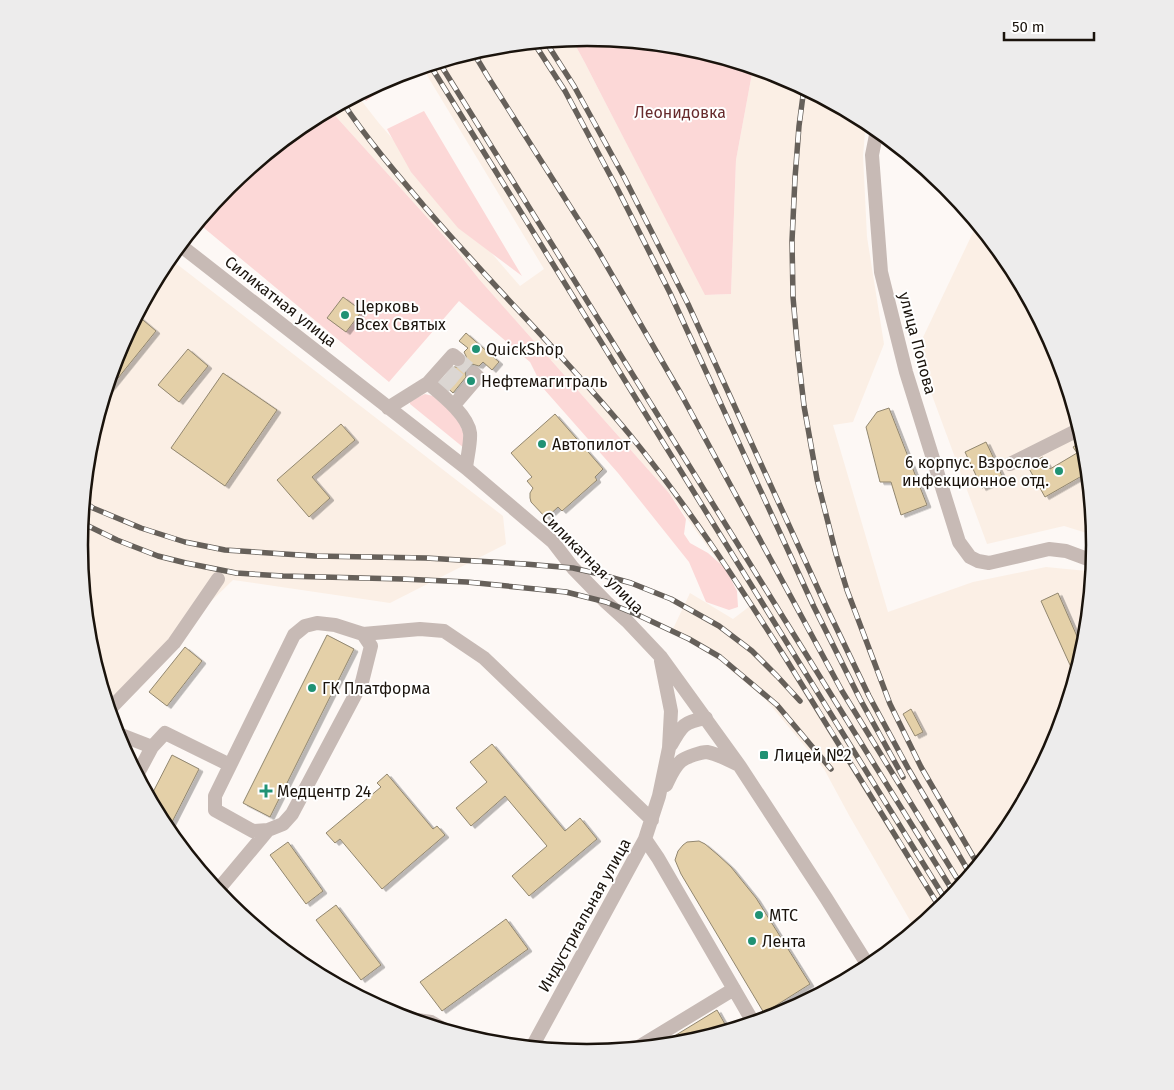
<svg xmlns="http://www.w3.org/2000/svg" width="1174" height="1090" viewBox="0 0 1174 1090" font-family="'Fira Sans',sans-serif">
<defs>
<filter id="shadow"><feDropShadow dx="4" dy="2.5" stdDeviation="0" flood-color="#0004"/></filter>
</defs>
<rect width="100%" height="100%" fill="#fdf8f5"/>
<path fill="#fbefe5" d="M572,39l13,24 20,39 101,193 25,-1 5,-134 17,-92 28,8 85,45 -3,35 4,81 17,107 -31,78 -20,3 55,187 85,-30 73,-15 41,4 5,3 -7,70 -29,95 -47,88 -63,77 -31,25 -65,-112 -26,-48 -58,-69 -46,-39 -48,-30 18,-38 43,26 17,-13 -81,-113 -190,-214 -26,-33 -123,-136 27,-15 21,27 142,164 24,-17 -122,-202 66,-20z
M977,224l32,39 47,88 29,95 8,89 -29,-9 -77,18 -71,-192z
M169,258l334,258 3,28 -116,59 -157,-23 -126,122 -18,-58 -9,-99 9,-99 29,-95 47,-88z"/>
<path fill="#fcd8d7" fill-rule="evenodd" d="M587,38l99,9 67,21 -17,92 -5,134 -26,1 -100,-193 -20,-39 -13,-24z
M406,72l-40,29 -6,-7 33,-18z
M330,110l123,136 26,33 190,214 17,26 -2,15 6,9 18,10 17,15 12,23 1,16 -9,3 -23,-8 -17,-40 -71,-89 -75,-85 -13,-26 -71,-61 -70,81 -191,-159 30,-37 77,-63zM343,297l19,14 -16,21 -18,-14z
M424,111l98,165 -64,-48 -47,-56 -24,-43z
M425,394l8,2 24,21 6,15 1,16 -54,-44v-3z"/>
<path fill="#e4d0a8" stroke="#91866f" filter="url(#shadow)" d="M343,297l19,14 -16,21 -19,-14z
M137,315l19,16 -50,62 12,-42z
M466,333l33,29 -7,8 -9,-8 -4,4 -7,-2 -4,3 -3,4 1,6 -13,16 -12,-11 13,-15h7l4,-3 2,-4 -1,-4 -2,-4 4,-4 -9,-7z
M188,349l20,17 -29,36 -21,-17z
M223,373l54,37 -52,76 -54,-38z
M889,408l38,97 -26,10 -10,-33h-11l-14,-55 11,-15z
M555,414l48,55 -8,8 2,3 -35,31 -4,-4 -12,11 -15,-16 -1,-4v-5l3,-5 -6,-7 5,-4 -21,-24z
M341,424l14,16 -43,37 18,21 -21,19 -32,-37z
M1083,441l4,32 -42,24 -18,-32 16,-8 7,12 27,-16 -4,-6z
M986,442l17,36 -21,10 -17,-36z
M1058,593l25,57 -8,26 -34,-75z
M327,635l27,14 -84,168 -27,-14z
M185,647l17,14 -35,45 -18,-14z
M911,709l12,23 -8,4 -12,-22z
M492,744l73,87 15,-13 17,21 -68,57 -17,-20 35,-30 -42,-50 -34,30 -15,-18 31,-26 -17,-20z
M172,755l27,14 -31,61 -18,-32z
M387,774l46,55 4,-3 8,9 -63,54 -42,-50 -5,4 -9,-10 55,-46 -4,-4z
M699,841l6,3 13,11 13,12 25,31 54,86 -46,29 -83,-139 -6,-14 3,-9 5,-6 4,-3z
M288,842l35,49 -17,13 -36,-49z
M336,905l45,60 -20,15 -45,-60z
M506,919l22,30 -86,62 -22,-29z
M717,1010l9,16 -17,10 -23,7 -28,3z"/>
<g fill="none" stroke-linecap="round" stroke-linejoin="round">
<path stroke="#dbd6d2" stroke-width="14" stroke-dasharray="14 7" stroke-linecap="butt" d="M458,359l16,14
M448,371l16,13
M441,379l15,14"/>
<path stroke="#c7bab5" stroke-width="14" d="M877,130l-5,25 9,117 25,100 53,170 11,15 8,4 11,2 60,-14 17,2 27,10
M180,245l286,223 87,74 20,26 33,34 21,19 34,36 78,108 87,133 43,69
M428,383c13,11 40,32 42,50 1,9 -3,25 -4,35
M454,405l24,-28 -4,-4
M388,408l40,-25 25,-28 5,4
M1010,464l70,-35
M363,634l8,12 -9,36 -70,132 -9,10 -15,6 -15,1 -38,-21v-14l79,-161 11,-9 12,-3 18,2 28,9 57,-5 24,2 40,27 168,162
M109,710l65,-67 44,-64
M116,733l36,14 13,-14 65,32
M671,745c11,-20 13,-23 35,-27
M137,775l15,-28
M666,785c4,-8 8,-18 15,-24 5,-4 20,-9 26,-9 11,2 21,8 30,12
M645,839l13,19 95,164
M217,891l51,-61
M410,1019l21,3 12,7
M532,1047l113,-208 14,-43 10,-48 2,-37 -10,-50
M637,1048l97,-59"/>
<defs>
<path id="rail" d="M546,42l28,44 50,91 64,127 136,298 45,94 40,74 61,104
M534,43l31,48 53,99 52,103 144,314 46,92 43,78
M473,52l15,25 109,172 84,145 161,297 119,194
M439,62l515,831
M430,65l517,837
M804,88l-5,38 -4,52 -3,63 1,56 5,57 6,52 13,73 19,75 11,36 43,114 31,63 57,98
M343,103c24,36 53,70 81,103 67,78 140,150 206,229 58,71 107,147 156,224 52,83 103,166 154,249
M84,502l9,6 48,20 44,14 40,8 90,6 111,2 99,6 48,4 22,5 36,10 40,16 48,27 33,25 25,25 23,25
M82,523l35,17 41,16 28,7 50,10 47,3 119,3 65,3 99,10 40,10 32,13 51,24 31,18 57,48 54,64"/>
</defs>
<use href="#rail" stroke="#66605a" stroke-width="5.5"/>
<use href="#rail" stroke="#fff" stroke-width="4" stroke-dasharray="11" stroke-linecap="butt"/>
</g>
<g fill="#209274" stroke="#fff" stroke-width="2">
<circle cx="345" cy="315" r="5"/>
<circle cx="476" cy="349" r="5"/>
<circle cx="471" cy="381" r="5"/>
<circle cx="542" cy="444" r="5"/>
<circle cx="1059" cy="471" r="5"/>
<circle cx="312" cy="688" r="5"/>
<rect x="759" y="750" width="10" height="10" rx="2.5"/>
<path d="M263.5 783.5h5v5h5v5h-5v5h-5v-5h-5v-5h5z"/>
<circle cx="759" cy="915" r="5"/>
<circle cx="752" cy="941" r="5"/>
</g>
<g text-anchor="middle" stroke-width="4" stroke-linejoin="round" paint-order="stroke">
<g font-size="16" fill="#672b2d" stroke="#fff">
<text x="680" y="118">Леонидовка</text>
</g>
<g font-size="16" fill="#1a130c" stroke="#fff">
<text transform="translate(281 301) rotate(38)" y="6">Силикатная улица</text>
<text transform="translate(918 343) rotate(75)" y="6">улица Попова</text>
<text transform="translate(593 562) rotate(45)" y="6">Силикатная улица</text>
<text transform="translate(584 915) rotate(-61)" y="6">Индустриальная улица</text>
</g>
<g font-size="16" fill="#1a130c" stroke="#fff" text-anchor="start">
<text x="355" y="312">Церковь<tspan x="355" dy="18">Всех Святых</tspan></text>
<text x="486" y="355">QuickShop</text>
<text x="481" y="387">Нефтемагитраль</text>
<text x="552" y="450">Автопилот</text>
<text x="1049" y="468" text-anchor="end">6 корпус. Взрослое<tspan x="1049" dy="18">инфекционное отд.</tspan></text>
<text x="322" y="694">ГК Платформа</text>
<text x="774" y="761">Лицей №2</text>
<text x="277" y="797">Медцентр 24</text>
<text x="769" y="921">МТС</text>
<text x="762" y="947">Лента</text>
</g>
</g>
<path d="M0 0H1174V1090H0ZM88 545a499 499 0 1 1 998 0a499 499 0 1 1-998 0Z" fill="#edecec" fill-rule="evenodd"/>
<path fill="none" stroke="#1a130c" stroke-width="2.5" d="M88 545a499 499 0 1 1 998 0a499 499 0 1 1-998 0Z"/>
<path d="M1004 32v8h90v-8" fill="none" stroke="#1a130c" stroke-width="2.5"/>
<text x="1012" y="32" font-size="15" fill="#1a130c" stroke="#ffffff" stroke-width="4" paint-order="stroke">50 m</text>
</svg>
